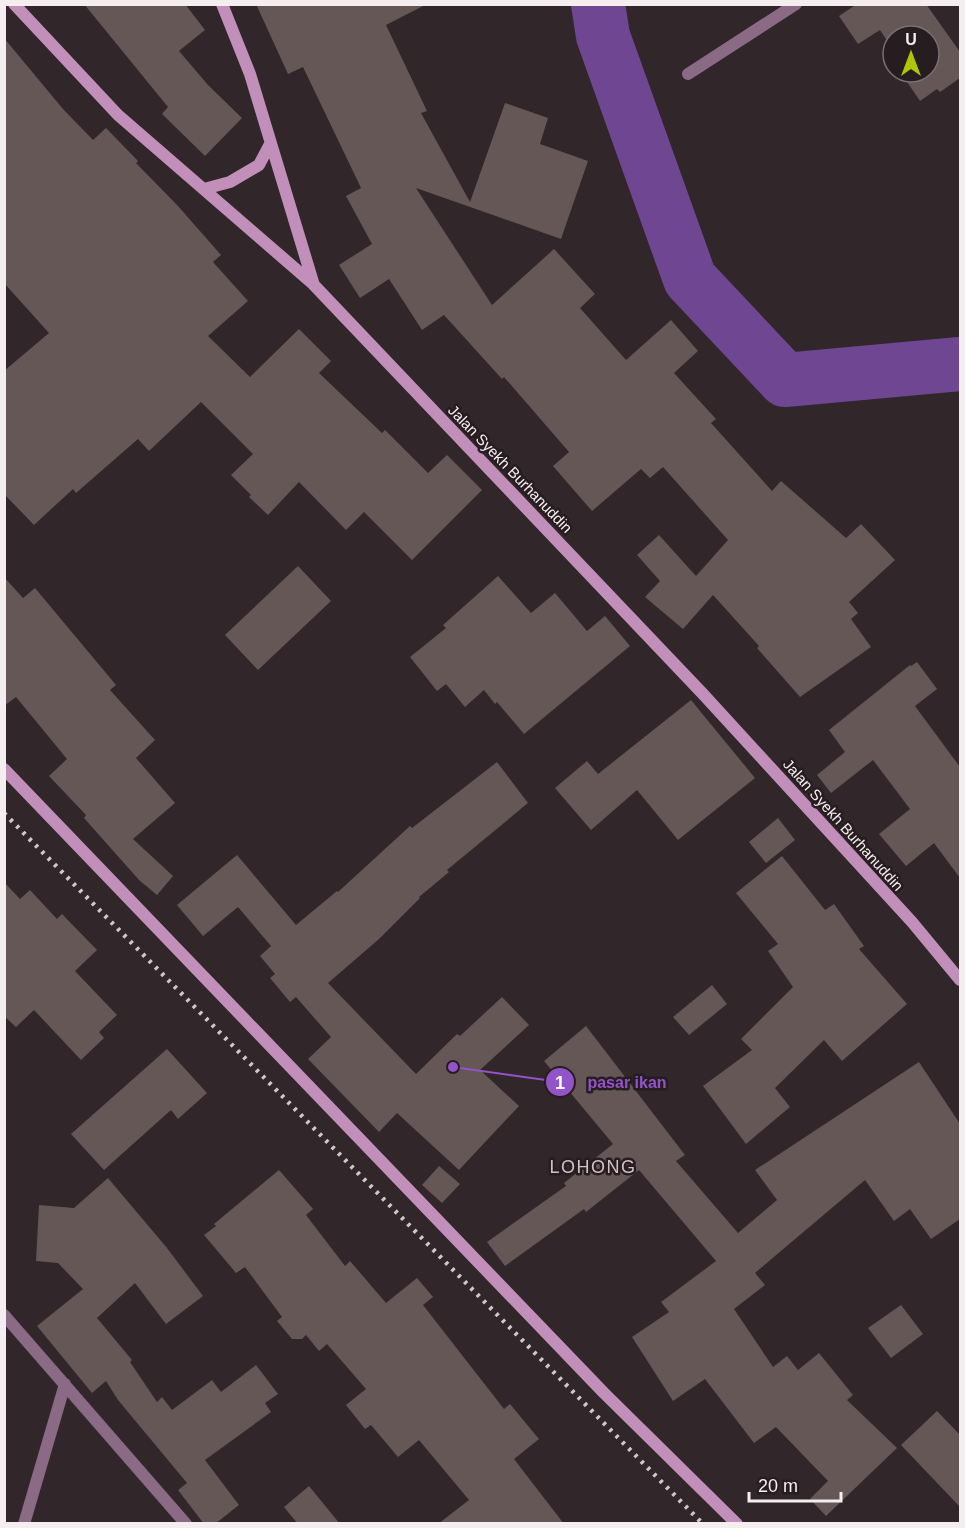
<svg xmlns="http://www.w3.org/2000/svg" width="965" height="1528" viewBox="0 0 965 1528" font-family="Helvetica,sans-serif">
<rect width="100%" height="100%" fill="#312629"/>
<g fill="none" stroke-linecap="round" stroke-linejoin="round">
<path stroke="#6e4692" stroke-width="54" d="M598,4l5,32 87,243 95,101 175,-16"/>
</g>
<path fill="#645756" d="M84,4h101l20,26 -26,21 29,34 34,33 -37,38 -43,-42 6,-7z
M256,4h171l-41,21 41,86 -6,2 49,89 35,-99 43,15 -8,26 48,17 -27,78 -145,-51 76,117 62,-56 41,45 -15,14 46,52 45,-40 27,31 -24,22 42,46 -5,4 61,68 9,-10 65,57 15,-14 34,36 -46,42 9,11 -7,6 20,28 -71,50 -43,-49 2,-2 -46,-51 -30,34 -38,-32 15,-16 -23,-26 22,-20 37,41 32,-36 -65,-73 -13,11 -9,-9 -49,42 -39,-45 16,-14 -65,-75 -2,2 -58,-64 -22,15 -33,-51 -29,19 -21,-33 33,-21 -26,-48 15,-8 -58,-121 -15,7z
M857,4h69l34,48v26l-20,14 -3,-3 -17,12 -19,-28 28,-1v-36h-36v14l-13,-20 -22,14 -19,-28z
M4,38l59,71 30,31 13,-12 32,33 -2,2 42,43 43,49 -8,7 35,39 -40,35 42,41 49,-48 32,32 -12,12 63,60 3,-3 43,43 19,-18 35,35 -70,70 -48,-48 -18,18 -47,-48 -31,33 -19,-18 2,-2 -20,-20 22,-21 -52,-52 -52,49 -11,-12 -62,54 -3,-4 -39,36 -30,-31v-123l45,-38 -45,-50z
M298,566l33,35 -73,69 -33,-35z
M498,576l33,37 24,-20 32,38 18,-15 25,30 -106,88 -27,-32 -2,2 -11,-14 -19,17 -19,-23 -9,7 -27,-34 36,-29 -3,-3z
M4,577l19,21 12,-10 81,97 -6,5 45,50 -19,18 39,45 -42,36 40,37 -16,19 -18,-15 -55,-62 2,-3 -37,-39 18,-17 -51,-62 -12,9z
M917,662l20,27 -22,17 45,61v111l-26,-35 -28,23 -27,-32 31,-25 -37,-49 -42,33 -14,-18 28,-23 -16,-22 81,-65 1,1z
M691,700l64,78 -77,62 -41,-50 -46,40 -36,-42 32,-27 11,13z
M497,762l31,41 -81,67 2,2 -30,25 1,1 -41,41 -51,44 88,91 41,-40 3,2 42,-39 27,28 -49,45 39,36 -60,64 -62,-57 -18,19 -71,-73 23,-22 -35,-40 -6,5 -20,-24 5,-4 -15,-18 11,-10 -33,-39 -35,29 -26,-31 60,-50 59,70 41,-34 1,1 72,-66 2,2z
M778,818l17,22 -29,23 -17,-21z
M782,856l43,54 9,-6 30,42 -5,3 48,55 -65,57 -18,-21 -49,48 15,19 -44,37 -43,-58 49,-36 -11,-11 52,-52 -25,-36 10,-7 -42,-51z
M4,882l16,17 10,-9 27,29 5,-5 35,36 -22,21 42,44 -18,17 5,6 -23,22 -47,-50 -18,17 -12,-11z
M712,985l15,19 -38,31 -16,-18z
M586,1026l99,129 -9,6 62,72 39,-33 -22,-30 164,-108 41,62v95l-29,20 -21,-30 -16,12 -29,-41 -110,93 10,12 -31,24 39,58 14,-11 11,14 21,-17 34,42 -6,5 50,48 -71,68 -16,-17 18,-18 -52,-54 -22,16 -49,-64 -32,22 -41,-64 37,-25 -8,-10 55,-41 -77,-91 -53,42 -2,-3 -79,57 -18,-24 79,-56 -2,-3 49,-39 -69,-83z
M167,1049l40,44 -29,26 -7,-9 -67,60 -33,-36z
M439,1166l21,18 -18,19 -20,-18z
M279,1170l34,39 -7,6 39,51 5,-5 36,42 31,-25 16,19 -10,8 81,104 6,-5 29,35 -25,20 50,65h-126l31,-24 -50,-60 -21,17 -27,-32 -6,4 -19,-24 20,-16 -39,-45 -8,7 -13,-16 -4,4h-10l-15,-18 5,-4 -37,-50 -9,6 -32,-38 12,-9 -2,-2z
M108,1178l59,70 36,48 -37,28 -31,-41 -38,35 35,42 -2,2 27,40 5,-5 10,13 40,-30 9,12 35,-27 22,29 -13,9 6,9 -66,48 34,45 -24,19h-11l-26,-34 9,-7 -69,-83 -12,-19 -14,12 -55,-67 46,-37 -25,-26 -22,-2 3,-56 35,3z
M901,1305l22,29 -32,24 -23,-30z
M937,1411l23,24v72l-59,-62z
M309,1486l31,38h-42l-14,-17z"/>
<g fill="none" stroke-linecap="round" stroke-linejoin="round">
<path stroke="#8a6a85" stroke-width="12" d="M688,74l108,-70
M4,1315l182,209
M24,1524l41,-140"/>
<path stroke="#c18fba" stroke-width="12" d="M14,4l104,111 195,169 390,410 209,228 48,58
M222,4l28,70 63,208
M204,189l26,-7 29,-17 11,-21
M4,769l600,624 133,131"/>
<path stroke="#d0c8ca" stroke-width="4.5" stroke-dasharray="3 6" stroke-linecap="butt" d="M4,813l699,711"/>
</g>
<g text-anchor="middle" stroke-width="5" stroke-linejoin="round" paint-order="stroke">
<g font-size="15" fill="#f5eef0" stroke="#271c20">
<text transform="translate(510 469) rotate(46)" y="5">Jalan Syekh Burhanuddin</text>
<text transform="translate(843 825) rotate(48)" y="5">Jalan Syekh Burhanuddin</text>
</g>
<g font-size="18" letter-spacing="1.5" fill="#d0c1c6" stroke="#271c20">
<text x="593" y="1173">LOHONG</text>
</g>
</g>
<path fill="none" stroke="#9353c9" stroke-width="2" d="M453 1067L560 1082"/>
<g fill="#9353c9" stroke="#271c20" stroke-width="2">
<circle cx="453" cy="1067" r="6"/>
<circle cx="560" cy="1082" r="15"/>
</g>
<g font-size="18" text-anchor="middle" font-weight="bold" fill="#fff">
<text x="560" y="1089">1</text>
</g>
<g font-size="16" text-anchor="middle" font-weight="bold" fill="#9353c9" stroke="#271c20" stroke-width="5" stroke-linejoin="round" paint-order="stroke">
<text x="627" y="1088">pasar ikan</text>
</g>
<rect width="965" height="1528" fill="none" stroke="#f5eef0" stroke-width="12"/>
<g transform="translate(911 54)"><circle r="28" fill="#271c20" stroke="#797073" stroke-width="1.5"/>
<path d="M0-4.5L10 22L0 15L-10 22Z" fill="#afc508"/>
<text y="-9" font-size="16" font-weight="bold" text-anchor="middle" fill="#f5eef0">U</text>
</g>
<path d="M749 1492v9h92v-9" fill="none" stroke="#f5eef0" stroke-width="3"/>
<text x="758" y="1492" font-size="18" fill="#f5eef0" stroke="#271c20" stroke-width="4.5" paint-order="stroke">20 m</text>
</svg>
